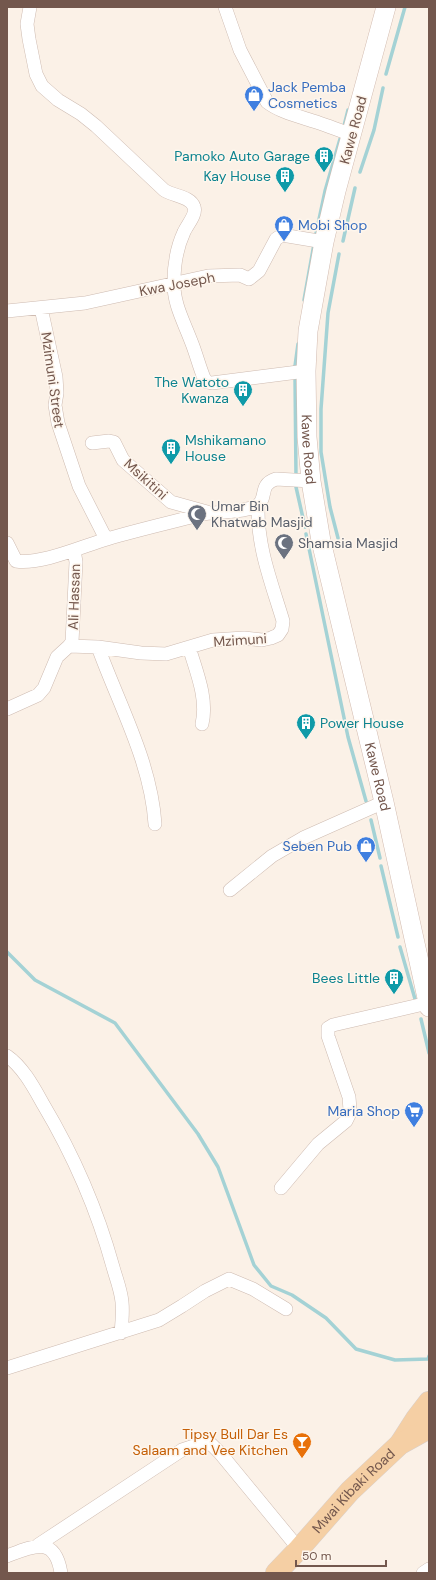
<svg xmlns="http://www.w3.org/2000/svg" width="436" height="1580" viewBox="0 0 436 1580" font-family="'DM Sans',sans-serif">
<rect width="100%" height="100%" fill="#fbf1e7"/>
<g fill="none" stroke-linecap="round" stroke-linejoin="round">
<path stroke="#a4d2d5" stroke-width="3.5" d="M386,74l19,-67
M344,126l4,-16
M360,172l14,-42 9,-42
M315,238l10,-47 15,-52
M343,241l12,-53
M304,300l10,-56
M295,366l3,-22
M295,377l1,100
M296,487l9,40
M306,534l42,203 18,64
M338,538l-8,-31 -9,-55v-43l7,-96 11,-59
M371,820l9,38
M381,866l17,71
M400,947l15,52
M7,952l28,28 80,43 83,111 20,33 36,98 17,21 21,9 34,23 30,31 39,11 33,-1 1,-3
M421,1019l8,34"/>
<defs>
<path id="minor" d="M30,7l-3,17 2,15 7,35 6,12 16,14 23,14 15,12 68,64c8,6 27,6 30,17 3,7 -7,18 -10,25 -7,15 -10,34 -10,50 -1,21 10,40 17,59 5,12 8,25 13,37l3,4 5,1 94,-12
M225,7l15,43 27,52c13,10 31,14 46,19 13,4 26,9 39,14
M41,308l15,69 1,16 -2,12 3,18 21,63 27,53
M7,311l78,-8 123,-27 32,-1 9,4 10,-8 17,-32 6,-4 42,7
M92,443l17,-2 5,1 9,18 48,42 36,10
M7,543l9,18c25,4 67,-15 91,-22 30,-9 61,-16 92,-24 14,-4 48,-2 59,-10 10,-8 0,-20 18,-26l35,2
M69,646l29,1 43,6 25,1 47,-14 31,-2 18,2 9,-2 7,-3 4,-6 1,-8c-12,-40 -26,-74 -25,-116
M98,647c21,58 53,115 57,177
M189,647c7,24 19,51 13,77
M7,709l31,-14 6,-7 13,-31 12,-11 3,-4 4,-80 -2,-12
M230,890l42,-34 31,-18 81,-36
M7,1056c16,11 27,32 36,48 31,52 54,105 70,163 3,11 8,23 9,35 1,10 0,21 -1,31
M281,1188l37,-44 28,-23 3,-6 1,-5 -1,-13 -21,-61v-8l5,-3 95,-22
M7,1368l152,-48 23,-14 23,-15 24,-12 24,10 33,20
M38,1545l144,-95 15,-5 14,-1 9,9 79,96
M7,1556c26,-10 48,-21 54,17
M423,1573l6,-4"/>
<g id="secondary">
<path id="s1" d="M386,7l-50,184 -12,51 -16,89 -2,40 1,66 4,44 10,60 63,261 45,205"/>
</g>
<g id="primary">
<path d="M400,1444l16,-25 13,-17"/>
<path id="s2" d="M276,1573l23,-24 51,-58 50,-47 29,-16"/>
</g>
</defs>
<use href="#minor" stroke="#cebbb1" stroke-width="14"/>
<use href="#secondary" stroke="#d1baaf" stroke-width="20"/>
<use href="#primary" stroke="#d8d0cd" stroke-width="22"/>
<use href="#minor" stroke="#fff" stroke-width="13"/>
<use href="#secondary" stroke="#fff" stroke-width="19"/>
<use href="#primary" stroke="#f5cfa4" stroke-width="21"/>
</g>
<defs>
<symbol id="shop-pin" viewBox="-11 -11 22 30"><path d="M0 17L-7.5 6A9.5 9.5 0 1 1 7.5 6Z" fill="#3f7fe0" stroke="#fef6ed"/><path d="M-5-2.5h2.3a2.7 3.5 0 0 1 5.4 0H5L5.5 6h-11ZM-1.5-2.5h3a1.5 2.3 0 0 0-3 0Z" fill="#fff"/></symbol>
<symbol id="building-pin" viewBox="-11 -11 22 30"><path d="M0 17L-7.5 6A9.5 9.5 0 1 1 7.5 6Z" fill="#0f9aa8" stroke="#fef6ed"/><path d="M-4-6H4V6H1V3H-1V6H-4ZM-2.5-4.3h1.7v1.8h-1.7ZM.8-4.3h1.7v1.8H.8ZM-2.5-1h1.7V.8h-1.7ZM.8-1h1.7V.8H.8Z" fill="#fff"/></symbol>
<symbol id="mosque-pin" viewBox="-11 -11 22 30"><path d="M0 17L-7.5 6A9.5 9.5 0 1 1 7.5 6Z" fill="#6b7280" stroke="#fef6ed"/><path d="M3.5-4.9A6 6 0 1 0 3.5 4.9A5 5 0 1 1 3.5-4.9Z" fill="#fff"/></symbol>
<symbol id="supermarket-pin" viewBox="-11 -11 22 30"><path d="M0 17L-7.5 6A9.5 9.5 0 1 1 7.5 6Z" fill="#3f7fe0" stroke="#fef6ed"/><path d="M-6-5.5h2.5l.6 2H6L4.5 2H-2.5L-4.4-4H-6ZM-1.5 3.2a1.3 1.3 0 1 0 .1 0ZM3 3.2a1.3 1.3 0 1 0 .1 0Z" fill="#fff"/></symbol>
<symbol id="bar-pin" viewBox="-11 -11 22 30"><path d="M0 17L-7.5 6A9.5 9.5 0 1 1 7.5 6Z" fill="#e8710a" stroke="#fef6ed"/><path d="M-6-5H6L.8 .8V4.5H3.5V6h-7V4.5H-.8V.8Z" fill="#fff"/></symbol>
</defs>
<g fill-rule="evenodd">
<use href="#shop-pin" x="243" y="84" width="22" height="30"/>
<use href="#building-pin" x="313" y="145" width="22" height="30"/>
<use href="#building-pin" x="274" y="165" width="22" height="30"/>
<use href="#shop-pin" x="273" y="214" width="22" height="30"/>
<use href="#building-pin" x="232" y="379" width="22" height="30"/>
<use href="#building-pin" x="160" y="437" width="22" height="30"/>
<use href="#mosque-pin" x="186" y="503" width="22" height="30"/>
<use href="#mosque-pin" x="273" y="532" width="22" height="30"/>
<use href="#building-pin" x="295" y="712" width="22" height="30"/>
<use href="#shop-pin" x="355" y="835" width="22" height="30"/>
<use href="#building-pin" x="383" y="967" width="22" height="30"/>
<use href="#supermarket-pin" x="403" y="1100" width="22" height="30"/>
<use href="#bar-pin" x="291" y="1431" width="22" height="30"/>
</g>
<g text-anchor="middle" stroke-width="3" stroke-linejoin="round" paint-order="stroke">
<g font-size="14" fill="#366cbe" stroke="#fef6ed" text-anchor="start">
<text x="268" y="92">Jack Pemba<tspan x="268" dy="16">Cosmetics</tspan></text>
<text x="298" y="230">Mobi Shop</text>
<text x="352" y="851" text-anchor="end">Seben Pub</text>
<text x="400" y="1116" text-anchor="end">Maria Shop</text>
</g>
<g font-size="14" fill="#73574d" stroke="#fef6ed">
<text transform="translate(353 130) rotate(-75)" y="5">Kawe Road</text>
<text transform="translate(177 284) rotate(-11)" y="5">Kwa Joseph</text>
<text transform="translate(53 380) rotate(82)" y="5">Mzimuni Street</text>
<text dy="5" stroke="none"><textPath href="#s1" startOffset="452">Kawe Road</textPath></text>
<text transform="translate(146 479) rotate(42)" y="5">Msikitini</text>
<text transform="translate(74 597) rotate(-88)" y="5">Ali Hassan</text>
<text transform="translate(240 640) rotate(-4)" y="5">Mzimuni</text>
<text dy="5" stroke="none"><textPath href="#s1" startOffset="787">Kawe Road</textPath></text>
<text dy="5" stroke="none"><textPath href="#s2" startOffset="113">Mwai Kibaki Road</textPath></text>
</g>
<g font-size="14" fill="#0d838f" stroke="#fef6ed" text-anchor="end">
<text x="310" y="161">Pamoko Auto Garage</text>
<text x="271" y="181">Kay House</text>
<text x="229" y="387">The Watoto<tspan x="229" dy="16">Kwanza</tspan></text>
<text x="185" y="445" text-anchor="start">Mshikamano<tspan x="185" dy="16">House</tspan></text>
<text x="320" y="728" text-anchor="start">Power House</text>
<text x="380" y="983">Bees Little</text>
</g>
<g font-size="14" fill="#5b616d" stroke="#fef6ed" text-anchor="start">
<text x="211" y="511">Umar Bin<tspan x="211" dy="16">Khatwab Masjid</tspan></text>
<text x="298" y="548">Shamsia Masjid</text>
</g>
<g font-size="14" fill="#c56008" stroke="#fef6ed" text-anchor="end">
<text x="288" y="1439">Tipsy Bull Dar Es<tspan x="288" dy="16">Salaam and Vee Kitchen</tspan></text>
</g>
</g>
<rect width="436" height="1580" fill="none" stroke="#73574d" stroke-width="16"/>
<path d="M296 1560v6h90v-6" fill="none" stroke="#73574d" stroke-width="2"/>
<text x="302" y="1560" font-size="12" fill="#73574d" stroke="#fef6ed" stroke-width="3" paint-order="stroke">50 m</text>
</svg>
